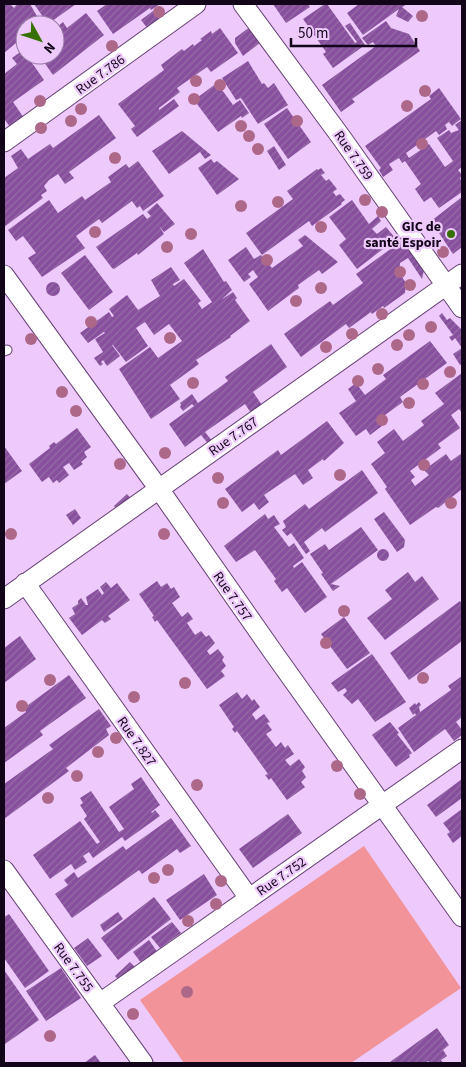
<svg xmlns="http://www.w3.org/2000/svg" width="466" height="1067" viewBox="0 0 466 1067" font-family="'Source Sans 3',sans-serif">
<defs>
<pattern id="building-hatch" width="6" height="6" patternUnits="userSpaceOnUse" patternTransform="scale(1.25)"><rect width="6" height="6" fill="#874f9d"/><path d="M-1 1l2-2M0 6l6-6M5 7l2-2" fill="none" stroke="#966da6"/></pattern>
</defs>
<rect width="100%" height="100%" fill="#edcafb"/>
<path fill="#f29399" d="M364,846l97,142 -110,75h-167l-44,-63z"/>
<path fill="url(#building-hatch)" d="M4,4h6l4,4 3,-4h13l12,21h-17v21l-5,3 -4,-6 -12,10z
M34,4h42l-28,20z
M107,4h53l-9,6 -1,-2 -37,26 -16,-23z
M273,4h35l2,3 -24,16z
M325,4h2l28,39 2,-1 -12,-16 5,-3 15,22 -32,23 -10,-14 3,-2 -23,-33z
M359,4h48l-5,3 11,9 -5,6 -12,-6 3,-7 -36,26 -16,-22z
M153,11l7,9 -12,9 -7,-9z
M86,13l18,22 -51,40 -14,-20h16v-26l8,-7 4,6z
M386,21l5,7 18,6 11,17 -68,48 3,3 -14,10 -19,-27 54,-39 -3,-4 -5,3 -6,-7z
M250,27l11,15 -18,14 -8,-13v-5z
M220,28l18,25 -27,19 -4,-5 -30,21 3,4 -21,16v2l15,-11 5,7 -42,31 -6,-8 4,-3 -17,-22 46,-34 -3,-5 21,-16 2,2 9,-7 1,2 8,-6 -2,-1 11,-8 1,3z
M23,50l21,30 -31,22 11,16 -13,10 -7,-9v-45l13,-10 -5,-6z
M248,61l14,23 2,-1 4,5 6,-5 14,22 -30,19 -17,-26 -5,2 -14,-22z
M217,83l16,22 7,-5 9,13 -7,5 -1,-2 -23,16 -24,-32z
M439,88l22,31 -9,7 -3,-4 -4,3 2,4 -8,6 -3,-4 -30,22 3,5 20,-14 16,23 8,-6 -16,-23 12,-8 2,3 8,-3 -4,-5 7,-5v47l-4,3 4,5 -2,4 2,2v11l-23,16 -8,-11 -7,5 -9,-13 6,-5 -16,-23 -3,2 -3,-5 -10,6 4,6 -10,7 -4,-7 2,-2 -16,-22 66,-47 -2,-3z
M287,108l24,34 -23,17 -24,-35z
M99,115l17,23 -47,34 5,6 -9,6 -7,-10 -9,6 -5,6 3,5 -6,4 2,3 -39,29v-32l1,-1 -1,-16 14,-10 -7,-12 10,-7 7,10 22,-15 3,4z
M182,131l29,24 -6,4 -5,-7 -31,22 -17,-23z
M274,146l12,19 -7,5 -12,-19z
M211,159l3,4 3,-2 22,18 -22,16 -19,-27z
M138,161l26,35 -21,15 -3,-5 -3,2 -5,-7 -30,22 -3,-4 -23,17 9,12 -43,29 -14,-19 8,-5 -13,-17 -7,5 -8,-11 41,-30 9,13 24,-17 3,4 26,-18 -3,-5 18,-13 3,4z
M321,168l4,5 -4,2 5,6 3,-2 8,10 -4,3 3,4 4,-2 5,6 -4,3 1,1 -30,22 -3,-5 -47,34 -16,-22 47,-34 -6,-8 30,-22 1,1z
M462,197v50l-9,7 -22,-33z
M352,200l17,24 9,-8 3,5 -9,8 5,5 9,-7 10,12 -39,30 -18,-24 7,-6 -17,-22z
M157,203l18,21 -11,8 -5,-6 5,8 -26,21 -1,-2 -23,16 -2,-1 -16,-21 47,-33 4,5 4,-3 -4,-4z
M305,235l33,27 -16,12 -3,-4 -21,15 1,3 -31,23 -19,-27 9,-7 -5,-7 -5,4 3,3 -7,5 -16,-22 18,-13 8,12 7,-4 11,13 31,-22 -5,-6z
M403,240l21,30 -2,9 -14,-21 -8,5 -1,9 7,11 -1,10 -21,15 -1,-2 -11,8 -1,-2 -22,16 -3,-4 -45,33 -17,-23 46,-33 3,4 30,-22 -7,-9z
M203,249l21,33 2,-1 6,9 -11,10 12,-8 4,6 -2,2 15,21 -20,15 1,1 -35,23 3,4 -29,21 10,14 -29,20 -32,-50 31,-22 8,11 24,-17 -13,-17 -15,11 -9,-13 -9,6 12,18 -22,16 -13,-17h-1l8,11 -13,10 -4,-6 -2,2 2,2 -3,2 -6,-8 9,-6 -8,-13 10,-6 -1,-1 -16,11 -8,-10 29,-21 3,5 2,-1 -5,-7 18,-14 11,15 22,-14 -9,-16 20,-13 9,13 -7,4 1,2 10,-7 17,22 -3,2 4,6 10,-7 -28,-39z
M85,255l28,37 -24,18 -28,-37z
M46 289a7 7 0 1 1 14 0a7 7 0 1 1-14 0Z
M442,313l5,7 3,-2 12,12v34l-2,1 -7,-11 9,-6 -7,-10 -3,3 -3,-4 4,-2 -14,-19z
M430,341l17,22 -47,34 3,5 -25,18 4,6 -12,9 -4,-6 -10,7 -17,-23 17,-12 -8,-12 8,-6 9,12 21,-16 -3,-4z
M271,344l16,23 -34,25 11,16 -11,8 -8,-12 -40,28 8,10 -3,4 -9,-11 -16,12 -16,-23 25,-18 -2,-2 -9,7 -3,-4 1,-2 -1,-2 12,-9 6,9 30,-22 -3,-4z
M462,373v40l-3,-4 -8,6 9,13 -22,16 3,4 -31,23 5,6 -4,3 4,6 14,-11 -5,-5 22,-16 5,7 11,-8v36l-24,19 -2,-1 -26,18 -25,-36 2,-2 -16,-23 14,-11 -8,-11 17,-13 9,12 21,-16 -3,-4 23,-17 -9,-11z
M327,421l17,22 -20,18 -1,-2 -15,11 5,8 -10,7 -8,-11 -31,21 5,7 -10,8 -5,-7 -12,9 -17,-23 53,-39 3,5z
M77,428l14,19 -7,5 3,5 -6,5 2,2 -9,6 -5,-7 -6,4 6,8 -10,8 -2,-3 -4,3 -4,-6 -7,5 -13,-18 21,-16 -1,-2 5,-4 2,2z
M4,446l18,25 -18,13z
M362,470l16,23 -53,39 -3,-4 -18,14 6,9 -4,3 -15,-21 -4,3 -5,-6 4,-3 -3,-6 22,-17 4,5z
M127,494l7,8 -14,12 -6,-8z
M75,509l6,9 -8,7 -7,-10z
M384,512l21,28 -1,7 -7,5 -23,-33z
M265,514l3,5 6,-4 6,9 -6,3 15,20 5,-4 10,15 -11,8 1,2 8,-6 25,35 -22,16 -18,-25 -5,4 -8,-11 2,-2 -21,-29 -19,12 -12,-16z
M361,527l17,23 -47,34 9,2 -7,5 -12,-17 2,-1 -13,-19 15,-10 4,6z
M377 555a6 6 0 1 1 12 0a6 6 0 1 1-12 0Z
M408,572l7,10 7,-6 17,23 -54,41 -18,-22 25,-19 -7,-9z
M157,581l4,6 6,-4 4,6 3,-2 6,10 -8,6 10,14 6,-5 5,7 -6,4 8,12 6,-4 5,6 3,-2 6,8 -8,8 3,4 8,-6 6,8 -2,3 4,6 -5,5 4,5 -18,13 -50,-69 -2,2 -3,-5 2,-1 -15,-22z
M106,582l5,6 6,-5 13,17 -22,16 3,3 -6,4 -3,-3 -20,15 -13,-17 6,-4 -3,-6 6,-4v-3l3,-3 5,7h2l-2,-8 12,-8 4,6 2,-2 -4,-6z
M460,601l2,3v37l-53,39 -19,-27z
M344,617l26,36 -23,16 -26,-35z
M20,636l16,23 -32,24v-35z
M372,654l34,48 -31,20 -17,-23 -6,5 -9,-9 4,-4 -2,-3 -7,4 -7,-9z
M69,675l17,23 -46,33 3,4 -39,28v-35l22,-16 -2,-4z
M462,676v41l-6,5 6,8v5l-8,6 -9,-12 -31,23 -16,-24 18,-13 -1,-2 -2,2 -4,-7 6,-5 1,2 3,-3 2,3 -2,2 1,5 31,-22 -3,-4z
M237,692l5,7 5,-5 5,7 2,-2 6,8 -8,7 4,6 8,-6 6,8 -3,1 5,7 -6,4 10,13 5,-5 4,6 3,-3 6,9 -9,6 5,6 9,-7 6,8 -3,4 4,6 -5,5 4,5 -18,13 -16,-22 -2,2 -4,-5 3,-1 -31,-43 -2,2 -3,-4 2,-2 -15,-22z
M99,709l12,17 -5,3 3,6 -43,33 3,3 -65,48v-35l49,-35 -4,-4z
M390,722l9,11 -2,1 15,19 -3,2 1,2 -14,10 -24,-32z
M141,777l19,28 -9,7 1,1 3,-3 5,6 -35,25 -3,-4 -29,21 -4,-6 -6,4 4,6 -12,8 -4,-6 -21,15 -17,-24 47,-34 17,23 3,-2 -16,-23 3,-3 -7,-11 3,-2 -3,-5 11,-7 28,41 5,-3 -15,-22 25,-18 -3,-5z
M462,779v19l-26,19 -9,-12z
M462,809v27l-9,7 -6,-9 3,-2 -7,-9z
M288,814l14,19 -49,35 -14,-19z
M171,818l20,28 -11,7 -3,-4 -35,25 -3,-4 -67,48 -17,-24 13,-9 -4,-5 10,-8 4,6 45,-32 3,4z
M204,874l13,21 -37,25 -14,-20z
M154,897l17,22 -53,41 -17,-22z
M118,912l5,7 -19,13 -4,-7z
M9,914l40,57 -24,17 -21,-30v-41z
M172,922l9,11 -21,15 -9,-11z
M88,938l14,18 -15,10 -13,-18z
M149,940l9,13 -16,11 -9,-12z
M130,962l8,8 -16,14 -7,-8z
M61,968l20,30 -35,23 -20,-30z
M4,970l35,50 -34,24 -1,-2z
M437,1028l12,17 -6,5 4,6 -6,4 2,3h-13l-2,-2 -3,2h-34l-1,-1z
M95,1055l6,8h-17z"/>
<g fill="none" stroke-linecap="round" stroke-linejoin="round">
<defs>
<path id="service" d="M4,351l3,-1"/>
<path id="minor" d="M243,4l98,133 121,171
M4,142l192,-138
M4,275l155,214 114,163 189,265
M25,583l224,315
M4,599l458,-325
M4,870l139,193
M100,1003l362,-254"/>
</defs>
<use href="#service" stroke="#674176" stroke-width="11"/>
<use href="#minor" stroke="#674176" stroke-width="21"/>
<use href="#service" stroke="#fff" stroke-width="9"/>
<use href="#minor" stroke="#fff" stroke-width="19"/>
</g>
<g fill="#ad6889">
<circle cx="159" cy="12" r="6"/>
<circle cx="422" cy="16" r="6"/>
<circle cx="112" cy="46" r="6"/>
<circle cx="196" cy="81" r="6"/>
<circle cx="220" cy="85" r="6"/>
<circle cx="425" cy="91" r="6"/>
<circle cx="194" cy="99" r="6"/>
<circle cx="40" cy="101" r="6"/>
<circle cx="407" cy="106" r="6"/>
<circle cx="81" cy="109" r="6"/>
<circle cx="71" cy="121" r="6"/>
<circle cx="297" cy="121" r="6"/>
<circle cx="241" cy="126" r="6"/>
<circle cx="41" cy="128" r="6"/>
<circle cx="249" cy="136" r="6"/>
<circle cx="422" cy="144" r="6"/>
<circle cx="258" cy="149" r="6"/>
<circle cx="115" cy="158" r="6"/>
<circle cx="365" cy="200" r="6"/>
<circle cx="278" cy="202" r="6"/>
<circle cx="241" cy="206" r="6"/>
<circle cx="382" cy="212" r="6"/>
<circle cx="321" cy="227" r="6"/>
<circle cx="95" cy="232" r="6"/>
<circle cx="191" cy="234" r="6"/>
<circle cx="167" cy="247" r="6"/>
<circle cx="443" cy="252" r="6"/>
<circle cx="267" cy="260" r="6"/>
<circle cx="400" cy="272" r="6"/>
<circle cx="410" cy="285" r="6"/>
<circle cx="321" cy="288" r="6"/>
<circle cx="296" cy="301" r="6"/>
<circle cx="382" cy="314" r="6"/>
<circle cx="91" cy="322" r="6"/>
<circle cx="431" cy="327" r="6"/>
<circle cx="352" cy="334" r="6"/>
<circle cx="409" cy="335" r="6"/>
<circle cx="170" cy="338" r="6"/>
<circle cx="31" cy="339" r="6"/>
<circle cx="397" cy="345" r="6"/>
<circle cx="326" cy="347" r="6"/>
<circle cx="378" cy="369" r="6"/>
<circle cx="450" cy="372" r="6"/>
<circle cx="358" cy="381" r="6"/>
<circle cx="193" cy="383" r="6"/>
<circle cx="423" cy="384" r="6"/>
<circle cx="62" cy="392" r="6"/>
<circle cx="409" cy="403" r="6"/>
<circle cx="76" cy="411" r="6"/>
<circle cx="382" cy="420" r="6"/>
<circle cx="165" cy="453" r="6"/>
<circle cx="120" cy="464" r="6"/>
<circle cx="424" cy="465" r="6"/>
<circle cx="340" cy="475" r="6"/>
<circle cx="218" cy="478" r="6"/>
<circle cx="223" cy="503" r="6"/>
<circle cx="451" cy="503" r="6"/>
<circle cx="11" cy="534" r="6"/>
<circle cx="164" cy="534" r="6"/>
<circle cx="344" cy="611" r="6"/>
<circle cx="326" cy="643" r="6"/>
<circle cx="423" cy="678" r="6"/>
<circle cx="50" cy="680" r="6"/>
<circle cx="185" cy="683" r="6"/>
<circle cx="134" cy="697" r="6"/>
<circle cx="22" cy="706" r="6"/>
<circle cx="116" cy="738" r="6"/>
<circle cx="98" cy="752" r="6"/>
<circle cx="337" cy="766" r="6"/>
<circle cx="77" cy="776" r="6"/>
<circle cx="197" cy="785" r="6"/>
<circle cx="360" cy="794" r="6"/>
<circle cx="48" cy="798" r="6"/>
<circle cx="168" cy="870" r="6"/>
<circle cx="154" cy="878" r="6"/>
<circle cx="221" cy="881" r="6"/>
<circle cx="216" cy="904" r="6"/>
<circle cx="188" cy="921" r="6"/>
<circle cx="187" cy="992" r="6"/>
<circle cx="133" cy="1014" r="6"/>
<circle cx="50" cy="1036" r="6"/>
</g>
<circle fill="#367103" stroke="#edcafb" stroke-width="2" cx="451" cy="234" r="5"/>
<g text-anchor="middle" stroke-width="4.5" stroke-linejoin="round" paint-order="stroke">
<g font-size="14" fill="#130519" stroke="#edcafb">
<text transform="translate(100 74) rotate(-36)" y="5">Rue 7.786</text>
<text transform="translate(354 155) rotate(55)" y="5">Rue 7.759</text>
<text transform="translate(233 436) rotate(-35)" y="5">Rue 7.767</text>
<text transform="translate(233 596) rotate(55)" y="5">Rue 7.757</text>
<text transform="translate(137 741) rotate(55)" y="5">Rue 7.827</text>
<text transform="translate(281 876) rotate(-35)" y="5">Rue 7.752</text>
<text transform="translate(74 967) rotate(54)" y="5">Rue 7.755</text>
</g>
<g font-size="14" font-weight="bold" fill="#130519" stroke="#edcafb" text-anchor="end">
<text x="441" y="231">GIC de<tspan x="441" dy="16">santé Espoir</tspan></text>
</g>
</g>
<rect width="466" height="1067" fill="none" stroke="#130519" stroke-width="10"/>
<g transform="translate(40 40) rotate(130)"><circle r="24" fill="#edcafb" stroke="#967ba1"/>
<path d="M0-4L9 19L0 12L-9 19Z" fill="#367103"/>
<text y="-8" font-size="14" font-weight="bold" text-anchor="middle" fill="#130519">N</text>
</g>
<path d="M291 38v8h125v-8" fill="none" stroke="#130519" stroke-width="2.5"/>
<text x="298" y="38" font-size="15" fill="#130519" stroke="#edcafb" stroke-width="4" paint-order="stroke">50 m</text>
</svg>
